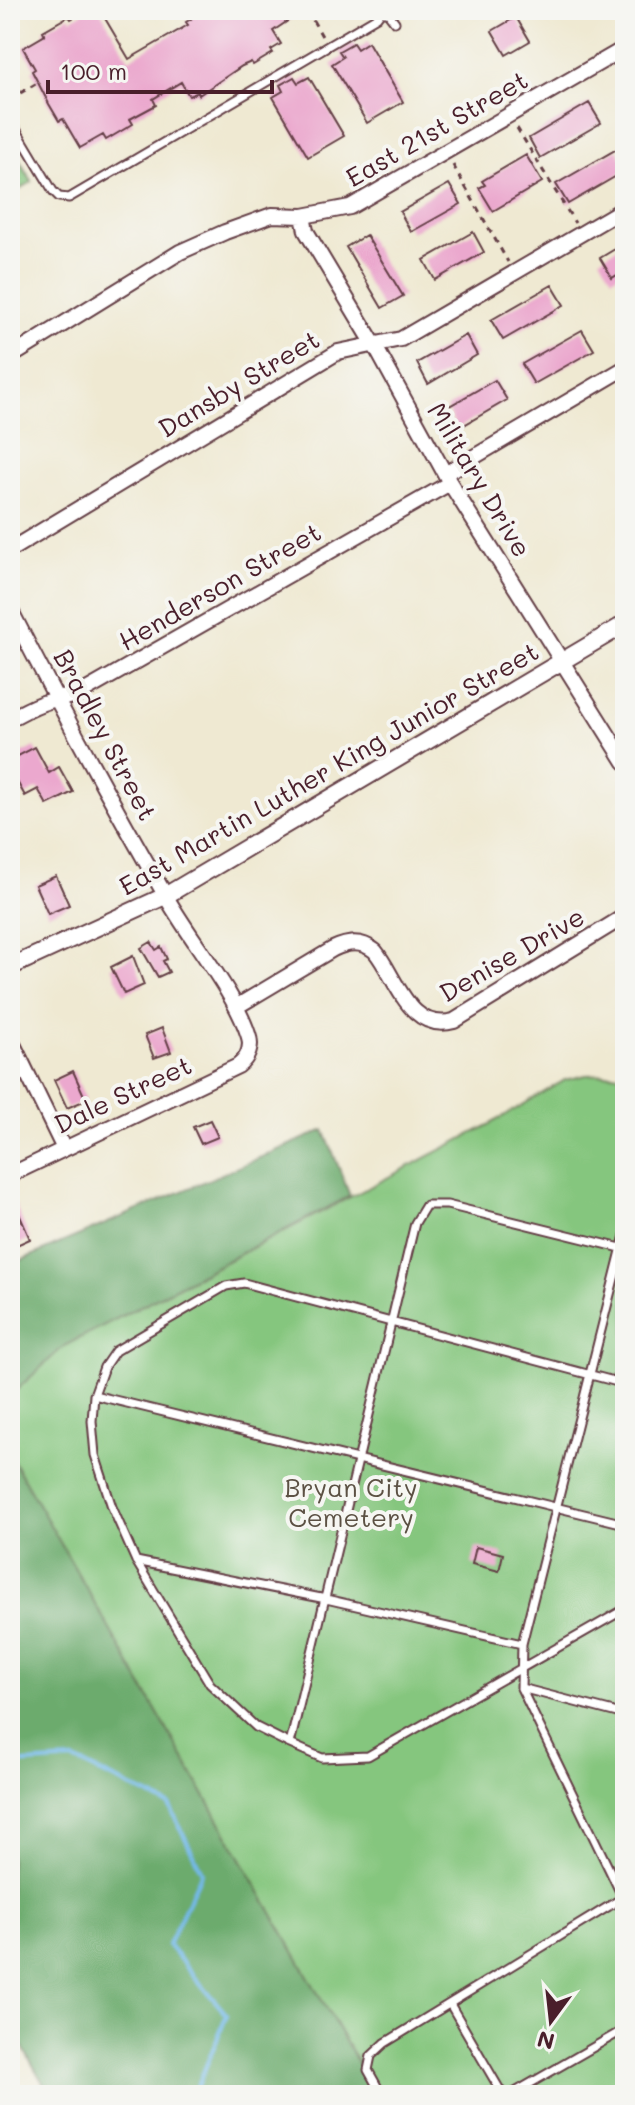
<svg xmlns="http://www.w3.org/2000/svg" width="635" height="2105" viewBox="0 0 635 2105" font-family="Mali,sans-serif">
<rect width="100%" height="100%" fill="#f6f6f2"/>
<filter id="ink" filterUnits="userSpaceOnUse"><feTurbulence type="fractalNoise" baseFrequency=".0125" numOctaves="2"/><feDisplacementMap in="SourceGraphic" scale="16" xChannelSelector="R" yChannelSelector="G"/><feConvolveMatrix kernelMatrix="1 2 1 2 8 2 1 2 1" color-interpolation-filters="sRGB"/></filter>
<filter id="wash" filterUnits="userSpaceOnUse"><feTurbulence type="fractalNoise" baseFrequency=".006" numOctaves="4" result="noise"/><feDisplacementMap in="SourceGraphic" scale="32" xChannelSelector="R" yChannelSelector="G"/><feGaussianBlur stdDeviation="1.8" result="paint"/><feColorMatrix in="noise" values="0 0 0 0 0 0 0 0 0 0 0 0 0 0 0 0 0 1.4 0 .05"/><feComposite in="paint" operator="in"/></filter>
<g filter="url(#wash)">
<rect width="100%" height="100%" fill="#efe9d2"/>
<path fill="#85c67e" stroke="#687254" stroke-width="2" d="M10,144l22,38 -22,13z
M613,1074l12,2v1019h-249l-366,-640v-59l54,-50 423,-220 78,-46 21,-5z"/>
<path fill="#6cab6d" stroke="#5b654c" stroke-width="2" d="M324,1130l26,66 -286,150 -54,50v-131z
M10,1455l366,640h-326l-40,-70z"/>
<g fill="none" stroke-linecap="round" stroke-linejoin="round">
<path stroke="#74baeb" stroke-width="4" d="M10,1764l64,-4 95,45 33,67 -34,73 59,70 -33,80"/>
</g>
<g id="blocks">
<path fill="#eba8ce" d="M87,10h13l29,49 59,-34 -2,-3 5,-3 -2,-3 9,-6h106l-31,21 8,13 -10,6 2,3 -20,12 -2,-3 -9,4 -43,29 -1,-3 -9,4 -8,-14 -28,17 3,6 -26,14 3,5 -27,16 -3,-5 -23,13 -17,-29 -4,2 -10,-17 -17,-33 3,-2 -12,-21 22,-13 -2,-4 26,-15 2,3z
M516,17l14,24 -24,14 -14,-24z
M368,42l35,60 -36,21 -35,-59 11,-7 -4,-6 14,-8 4,6z
M294,77l4,6 11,-6 35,59 -36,21 -35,-60 10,-6 -3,-6z
M589,103l12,20 -61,35 -11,-20z
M617,149l8,15v7l-57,33 -12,-20z
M526,155l16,27 -49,29 -14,-23 6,-3 -3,-4z
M449,184l12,20 -50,28 -11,-20z
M473,232l11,20 -49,28 -11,-20z
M366,235l37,61 -21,12 -36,-61z
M625,243v27l-13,8 -12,-20z
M552,285l12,20 -61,35 -12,-20z
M582,330l12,20 -60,34 -12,-20z
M466,335l11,20 -49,29 -11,-21z
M495,380l12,20 -50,29 -11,-21z
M35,747l14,26 10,-6 14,25 -26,13 -9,-16 -13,7 -15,-27v-9z
M56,876l13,29 -21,9 -13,-29z
M151,942l5,8 5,-3 6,12 -4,2 6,11 -11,5 -17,-29z
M133,956l11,29 -20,9 -13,-27z
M162,1028l9,24 -17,6 -9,-23z
M73,1071l13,29 -19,8 -13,-28z
M210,1120l8,17 -17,7 -8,-17z
M10,1193l20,46 -20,9z
M476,1547l27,7 -4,17 -27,-7z"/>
</g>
</g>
<g filter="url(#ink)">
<use href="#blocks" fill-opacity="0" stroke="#633d44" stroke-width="2"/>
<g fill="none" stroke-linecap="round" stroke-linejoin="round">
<defs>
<path id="service" d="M10,11l2,-1
M382,11l6,2 7,9
M10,119l43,72 6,6 10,1 308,-181 5,-7
M625,1235l-103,409 -1,44 104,214
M625,1384l-381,-101 -18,3 -111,65 -11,16 -10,28 -2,26 3,34 17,52 24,54 74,123 46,43 34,17 32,14 46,-2 257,-147
M94,1395l531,129
M136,1561l190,38 196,45
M521,1688l104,27
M290,1744l125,-521 11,-18h21l178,44
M450,2004l53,91
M382,2095l-14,-25 3,-14 14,-13 239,-146
M510,2095l115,-66"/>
<path id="minor" d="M303,216l3,15 69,115 75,137 175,279
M10,357l170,-105 45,-20 47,-17 31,1 47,-9 275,-159
M445,474l180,-106
M10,550l328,-198 63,-13 224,-131
M10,609c49,96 100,191 154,284 24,44 69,96 84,141 5,13 0,24 -10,32l-228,109
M10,719c23,-13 40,-21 66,-23l374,-213
M236,1007l97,-58c15,-7 28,-9 42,2 22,27 34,82 79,70l171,-105
M10,1038l54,111"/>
<path id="tertiary" d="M10,967l155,-71 460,-272"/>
</defs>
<use href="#service" stroke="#633d44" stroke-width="11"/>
<use href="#minor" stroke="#633d44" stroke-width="18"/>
<use href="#tertiary" stroke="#633d44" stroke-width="20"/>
<path stroke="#633d44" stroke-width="3" stroke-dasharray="6 6" stroke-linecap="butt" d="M307,10l16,28
M580,10l5,8 14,-8
M10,99l29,-17
M517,128l58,95
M453,165l55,97"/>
<use href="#service" stroke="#fff" stroke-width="7"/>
<use href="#minor" stroke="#fff" stroke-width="14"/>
<use href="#tertiary" stroke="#fff" stroke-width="16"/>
</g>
</g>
<g text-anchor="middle" stroke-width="8" stroke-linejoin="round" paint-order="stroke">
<g font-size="26" fill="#4a1f2b" stroke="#f6f6f2">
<text transform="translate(437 129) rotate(-30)" y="9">East 21st Street</text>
<text transform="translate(239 384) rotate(-31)" y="9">Dansby Street</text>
<text transform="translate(479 480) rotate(59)" y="9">Military Drive</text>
<text transform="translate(220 587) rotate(-30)" y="9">Henderson Street</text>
<text transform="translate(105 735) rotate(62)" y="9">Bradley Street</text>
<text transform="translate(329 769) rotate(-30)" y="9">East Martin Luther King Junior Street</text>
<text transform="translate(512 955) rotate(-30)" y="9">Denise Drive</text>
<text transform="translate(123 1095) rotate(-25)" y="9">Dale Street</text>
</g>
<g font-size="26" fill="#5c5144" stroke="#f6f6f2">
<text x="351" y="1497">Bryan City<tspan x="351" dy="30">Cemetery</tspan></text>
</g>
</g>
<rect width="635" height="2105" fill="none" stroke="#f6f6f2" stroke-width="40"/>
<g transform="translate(551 2021) rotate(195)" stroke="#f6f6f2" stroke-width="6" paint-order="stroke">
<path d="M0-6L14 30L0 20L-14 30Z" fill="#4a1f2b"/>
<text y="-12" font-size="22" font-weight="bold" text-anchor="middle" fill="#4a1f2b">N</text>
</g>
<path d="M48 80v12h224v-12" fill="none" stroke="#4a1f2b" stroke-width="4"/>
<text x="60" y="80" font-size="24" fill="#4a1f2b" stroke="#f6f6f2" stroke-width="6" paint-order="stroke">100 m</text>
</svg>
